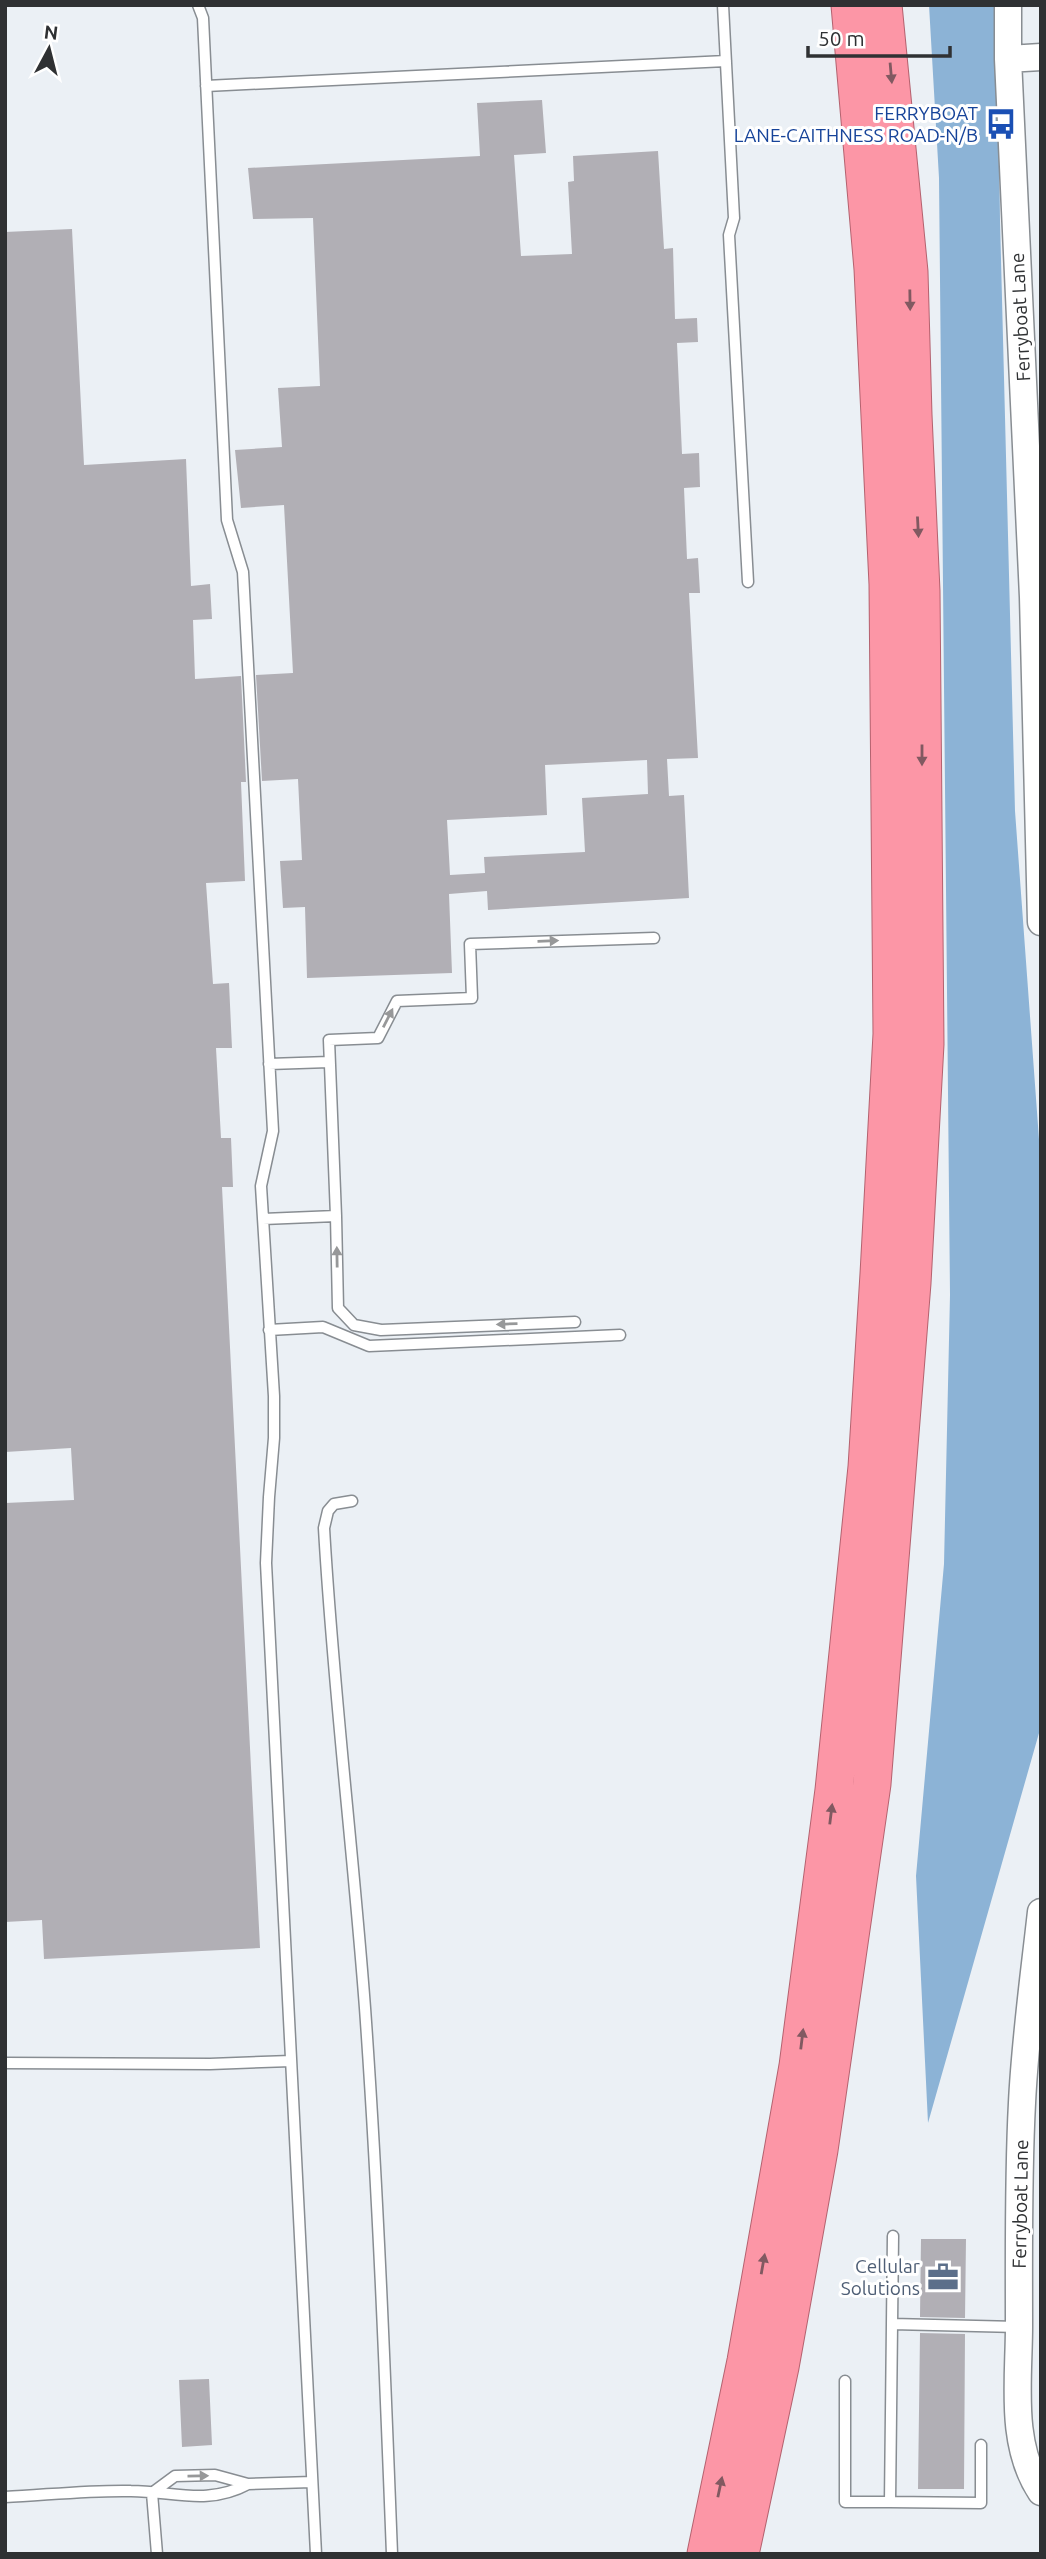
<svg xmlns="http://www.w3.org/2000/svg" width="1046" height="2559" viewBox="0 0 1046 2559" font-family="Ubuntu,sans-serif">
<rect width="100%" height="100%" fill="#ebf0f5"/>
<path fill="#8cb3d6" d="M929,5h68l3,215 15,591 25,342 1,573 -113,397 -12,-247 28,-312 6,-269 -11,-1117z"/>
<path fill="#b1afb5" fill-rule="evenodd" d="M542,100l4,53 -32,2 7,101 51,-2 -4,-72 6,-1 -1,-25 85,-5 6,98 9,-1 2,71 22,-1 1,24 -21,1 5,111 17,-1 1,34 -16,1 3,71 11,-1 2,35h-11l9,165 -31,1 2,37 15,-1 5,103 -201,12 -1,-19 -38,3 3,79 -145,5 -2,-71 -22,1 -3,-47 22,-1 -4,-81 -36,2 -6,-106 37,-2 -9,-168 -43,3 -6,-58 47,-3 -4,-59 42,-2 -7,-168 -60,1 -5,-51 232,-12 -3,-53zM647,760l1,34 -66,4 3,54 -101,5 1,16 -35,2 -3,-55 100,-5 -2,-50z
M72,229l12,236 102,-6 5,127 19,-2 2,35 -19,1 2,59 46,-3 5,106h-5l4,99 -39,2 7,101 16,-1 3,65h-16l5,90h10l2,49h-11l38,761 -216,11 -2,-39 -37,2v-419l69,-3 -3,-52 -66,4v-1220z
M921,2239h45l-1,79 -45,-1z
M920,2333l45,1 -1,155h-46z
M209,2379l3,66 -30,2 -3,-67z"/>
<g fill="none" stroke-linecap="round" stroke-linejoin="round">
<defs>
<path id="service" d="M198,5l5,13 24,502 16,52 30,559 -12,55 13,210v42l-5,59 -3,66 50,991
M723,5l11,213 -5,17 19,347
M206,86l520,-25
M269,1064l60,-2
M336,1216l2,92 16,17 27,5 194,-8
M263,1219l73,-3 -7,-176 49,-2 19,-37 75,-3 -2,-54 184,-6
M269,1330l54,-3 46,19 251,-11
M352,1501l-18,3 -6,7 -4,17c9,160 29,320 41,480 13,182 20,364 27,546
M5,2063l205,1 81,-3
M892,2324l1,-88
M845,2381v121h45
M981,2445v58l-91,-1 2,-178 127,3
M152,2493l23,-17 40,-1 33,9 64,-2
M152,2493l5,61
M5,2497c42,-2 84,-7 126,-6 42,0 76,15 117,-7"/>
<path id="tertiary" d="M1008,5v54l25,538 8,325
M1008,59l33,-2
M1041,1912c-7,63 -16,127 -19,191 -4,74 -3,149 -3,223 0,55 -10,118 22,166"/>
<path id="trunk" d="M706,2554l40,-193 52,-295 36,-276 33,-323 12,-193 13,-240 -4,-450 -15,-315 -23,-264
M740,2554l40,-187 39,-217 53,-366 40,-501 13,-239 -4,-453 -8,-176 -4,-143 -26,-267"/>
</defs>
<use href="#service" stroke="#888d92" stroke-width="13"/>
<use href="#tertiary" stroke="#888d92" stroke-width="29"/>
<use href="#trunk" stroke="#b4626f" stroke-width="39"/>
<use href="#service" stroke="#fff" stroke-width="10"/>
<use href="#tertiary" stroke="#fff" stroke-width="26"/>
<use href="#trunk" stroke="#fc96a6" stroke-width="37"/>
</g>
<defs><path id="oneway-solid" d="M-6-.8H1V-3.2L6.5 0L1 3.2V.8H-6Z" transform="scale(1.75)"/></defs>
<g fill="#815961">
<use href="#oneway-solid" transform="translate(891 73) rotate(85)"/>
<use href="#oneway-solid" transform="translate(910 300) rotate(89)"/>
<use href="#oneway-solid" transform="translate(918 527) rotate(87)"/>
<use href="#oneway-solid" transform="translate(922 755) rotate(90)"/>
<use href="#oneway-solid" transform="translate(831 1814) rotate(-83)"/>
<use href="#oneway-solid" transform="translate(802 2039) rotate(-83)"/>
<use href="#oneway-solid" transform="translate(763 2264) rotate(-80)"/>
<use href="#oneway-solid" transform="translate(720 2487) rotate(-78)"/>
</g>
<g fill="#979899">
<use href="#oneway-solid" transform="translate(548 941) rotate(-2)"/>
<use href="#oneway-solid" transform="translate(388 1018) rotate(-63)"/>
<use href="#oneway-solid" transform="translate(337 1257) rotate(-91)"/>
<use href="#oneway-solid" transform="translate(507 1324) rotate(178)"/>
<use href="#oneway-solid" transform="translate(198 2476) rotate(-1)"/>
</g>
<defs>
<symbol id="bus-bare" viewBox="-9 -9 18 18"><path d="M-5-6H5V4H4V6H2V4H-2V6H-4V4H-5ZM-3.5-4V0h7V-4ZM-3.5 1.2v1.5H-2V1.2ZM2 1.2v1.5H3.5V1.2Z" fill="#1a4fb4" stroke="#fff" stroke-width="2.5" paint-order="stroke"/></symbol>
<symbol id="office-bare" viewBox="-9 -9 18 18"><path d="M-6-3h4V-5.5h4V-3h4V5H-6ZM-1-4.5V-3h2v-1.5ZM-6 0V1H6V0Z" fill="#5c6f8a" stroke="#fff" stroke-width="2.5" paint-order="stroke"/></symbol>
</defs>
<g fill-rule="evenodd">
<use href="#bus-bare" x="979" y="102" width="44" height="44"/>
<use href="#office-bare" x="921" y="2255" width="44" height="44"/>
</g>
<g text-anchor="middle" stroke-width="6" stroke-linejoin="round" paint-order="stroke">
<g font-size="19" fill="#164399" stroke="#fff" text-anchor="end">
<text x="978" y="120">FERRYBOAT<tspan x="978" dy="22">LANE-CAITHNESS ROAD-N/B</tspan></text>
</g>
<g font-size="19" fill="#2f3133" stroke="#fff">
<text transform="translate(1020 317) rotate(-93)" y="7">Ferryboat Lane</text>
<text transform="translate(1020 2204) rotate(-89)" y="7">Ferryboat Lane</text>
</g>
<g font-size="19" fill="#4e5e75" stroke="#fff" text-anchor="end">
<text x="920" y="2273">Cellular<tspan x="920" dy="22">Solutions</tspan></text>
</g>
</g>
<rect width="1046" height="2559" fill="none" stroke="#2f3133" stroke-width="14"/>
<g transform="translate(49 49) rotate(7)" stroke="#ffffff" stroke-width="5" paint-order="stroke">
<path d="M0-5L12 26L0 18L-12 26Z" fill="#2f3133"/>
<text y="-10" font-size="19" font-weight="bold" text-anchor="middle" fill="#2f3133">N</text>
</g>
<path d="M808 46v10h142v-10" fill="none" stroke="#2f3133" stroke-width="3.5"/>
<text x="818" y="46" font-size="21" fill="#2f3133" stroke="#ffffff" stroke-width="5" paint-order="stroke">50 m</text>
</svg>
